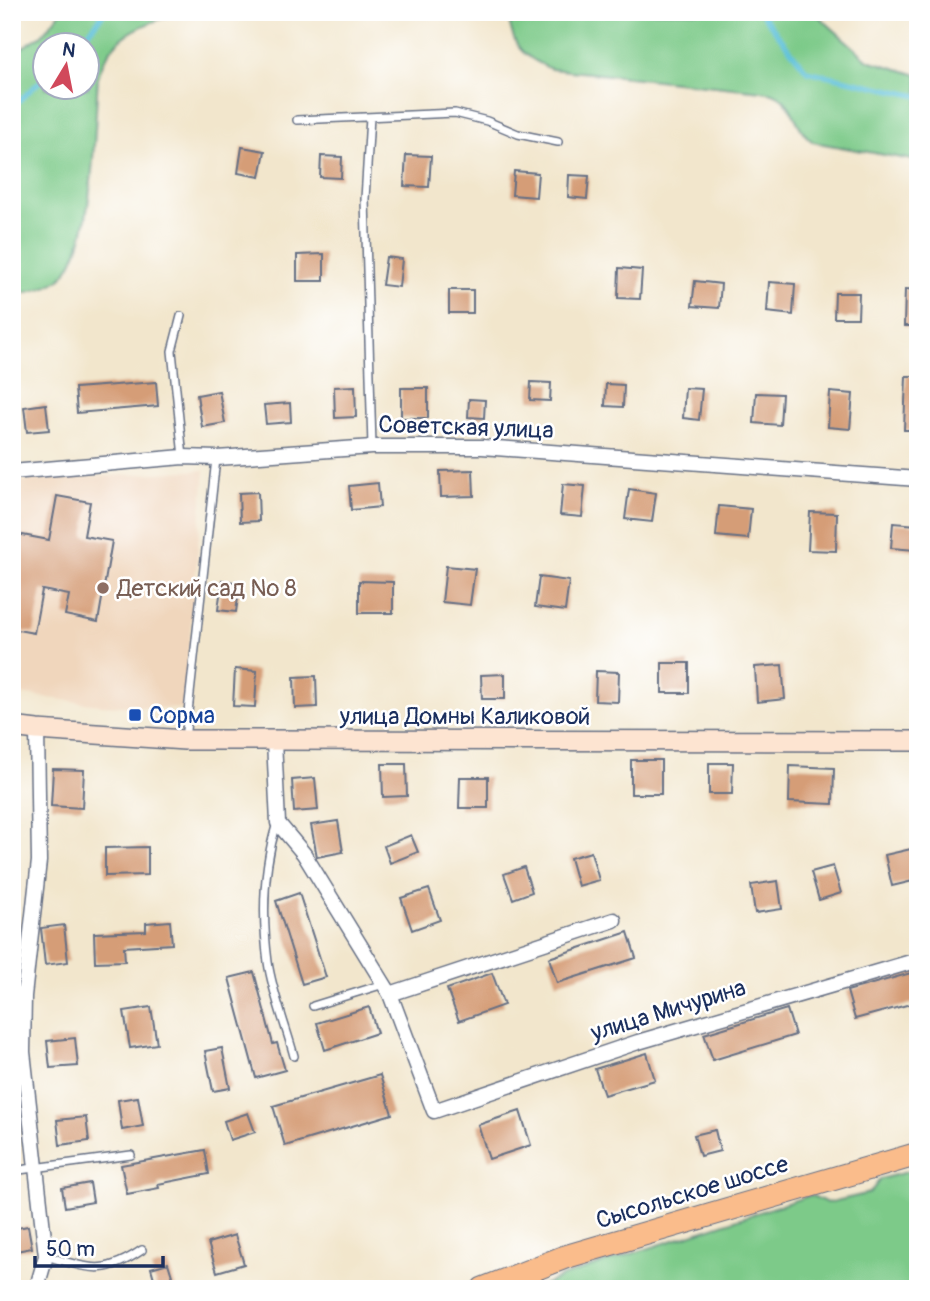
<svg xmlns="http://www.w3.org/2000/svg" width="930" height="1301" viewBox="0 0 930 1301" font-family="Pangolin,sans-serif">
<rect width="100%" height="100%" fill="#fff"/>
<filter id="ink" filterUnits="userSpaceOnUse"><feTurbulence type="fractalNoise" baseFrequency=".0143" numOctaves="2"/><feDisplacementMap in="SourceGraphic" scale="14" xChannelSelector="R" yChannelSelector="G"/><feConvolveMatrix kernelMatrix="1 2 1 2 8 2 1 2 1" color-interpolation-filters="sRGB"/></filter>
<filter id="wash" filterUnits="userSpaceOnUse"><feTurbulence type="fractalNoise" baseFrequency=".00686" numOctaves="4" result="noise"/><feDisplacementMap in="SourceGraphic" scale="28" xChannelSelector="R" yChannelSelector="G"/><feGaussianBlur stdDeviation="1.57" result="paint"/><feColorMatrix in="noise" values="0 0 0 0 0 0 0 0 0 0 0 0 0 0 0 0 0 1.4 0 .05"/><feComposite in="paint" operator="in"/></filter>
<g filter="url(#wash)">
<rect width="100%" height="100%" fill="#f2e6cc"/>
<path fill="#f0d6bc" d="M205,470l-22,239 -82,-4 -89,-12v-211z"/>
<path fill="#7dca89" stroke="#4c7c74" stroke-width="2" fill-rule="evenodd" d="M61,12h119c-39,14 -71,22 -82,66 -4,48 -3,166 -36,199 -12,12 -34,15 -50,18v-241l30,-19zM46,46h42v42h-42z
M508,12h306l54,48 50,15v86l-105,-19c-17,-12 -19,-37 -34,-46 -4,-3 -12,-4 -17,-5l-211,-22c-31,-14 -39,-23 -43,-57z
M918,1169v120h-382l25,-12 250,-82 16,8 43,-10 10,-14z"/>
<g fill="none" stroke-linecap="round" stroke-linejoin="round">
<path stroke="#5bc0d9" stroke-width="5" d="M760,12l47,59 111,25
M77,46l28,-34
M12,107l34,-31"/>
</g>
<g id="blocks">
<path fill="#d59d77" d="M242,147l23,4 -5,26 -22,-4z
M406,155l25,1 -2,31 -25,-1z
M321,156l21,1 -1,21 -21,-1z
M514,171l24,2 -2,24 -24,-2z
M569,175l20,1 -2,23 -19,-2z
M324,254v27h-27v-26z
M386,257l16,2 -3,28 -17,-2z
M619,268l23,2 -2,29 -22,-1z
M695,281l26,3 -2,24 -27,-2z
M769,282l26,2 -2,31 -26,-3z
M905,289l13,1v36h-14z
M449,290h24v23h-24z
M835,293h24l-1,25h-24z
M906,376h12v54h-14z
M156,382l2,24 -81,7 -2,-25z
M531,382l20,1 -1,18 -20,-1z
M606,384l18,1 -1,22 -18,-1z
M355,386l1,31 -21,1 -1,-31z
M401,388h27v30h-27z
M685,388l17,1 -3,31 -16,-2z
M219,391l6,32 -23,4 -5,-32z
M830,392l23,2 -3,35 -22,-2z
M756,393l26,1 -2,31 -26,-2z
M469,399l16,1 -1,18 -16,-1z
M290,403l1,19 -25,2 -2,-19z
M46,404l3,26 -22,2 -3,-25z
M473,470l1,26 -33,1 -1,-26z
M378,483l2,24 -29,3 -2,-24z
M563,484l22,2 -3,31 -22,-2z
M629,489l27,4 -4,29 -27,-3z
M258,492l1,29 -19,1 -1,-29z
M57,496l33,6 -6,34 28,5 -14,81 -33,-7 4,-20 -27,-5 -8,43 -22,-4v-96l37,7z
M719,506l32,3 -3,30 -32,-3z
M810,512l27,1 -1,38 -28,-1z
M893,523l24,2 -1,25 -25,-2z
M446,566l29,3 -5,36 -28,-3z
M539,577l30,4 -4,30 -30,-4z
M222,580l18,3 -4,29 -18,-2z
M359,581l34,1v31h-34z
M662,663h27v30h-27z
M782,665l3,34 -28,3 -2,-35z
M235,669l22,2 -2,36 -22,-1z
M596,671l23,1 -1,30 -23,-1z
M505,674v25h-23l-1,-24z
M316,676l1,31 -22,1 -1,-31z
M631,760h30v34h-30z
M709,763h24l-1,31h-23z
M382,764h24l1,32 -24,1z
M790,766l44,2 -1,36 -44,-2z
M53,769l31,1 -2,38 -31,-2z
M460,777h28v31h-29z
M315,778l3,32 -24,2 -2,-32z
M338,821l5,31 -26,5 -6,-32z
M411,835l7,17 -28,11 -6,-17z
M148,847v28l-43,1v-28z
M911,849l6,31 -25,6 -7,-31z
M591,852l8,28 -21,6 -8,-28z
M833,866l8,27 -22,7 -8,-28z
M524,867l8,25 -19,7 -9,-25z
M778,881l4,28 -27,4 -4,-28z
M429,889l11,31 -28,10 -11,-32z
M299,893l27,84 -24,7 -26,-83z
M170,921l2,23 -48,3 1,14 -30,1 -1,-29 52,-2v-8z
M64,925l4,37 -23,3 -4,-37z
M628,932l8,26 -79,25 -8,-25z
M918,971v31l-63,17 -8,-28z
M254,972l19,72 4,-1 8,27 -29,8 -27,-100z
M492,973l12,32 -45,16 -12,-32z
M151,1007l6,37 -27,4 -6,-37z
M369,1007l8,26 -52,17 -8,-27z
M787,1009l8,26 -82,25 -9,-26z
M75,1038l3,28 -28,2 -3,-27z
M222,1048l8,40 -17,3 -8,-40z
M647,1053l8,27 -51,15 -9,-26z
M380,1075l12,39 -107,32 -12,-40z
M138,1097l5,29 -21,4 -4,-30z
M520,1111l11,34 -42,14 -11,-34z
M248,1113l7,19 -25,8 -6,-19z
M86,1117l3,24 -29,4 -3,-25z
M715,1130l5,21 -20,5 -6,-21z
M205,1150l4,24 -51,10 1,4 -32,6 -6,-29z
M90,1183l3,19 -28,5 -3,-19z
M28,1226l4,22 -16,3 -4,-22z
M235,1235l9,29 -27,8 -9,-29z
M168,1263l8,26h-19l-6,-21z"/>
</g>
</g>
<g filter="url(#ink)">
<use href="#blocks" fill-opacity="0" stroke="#666f84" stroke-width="2"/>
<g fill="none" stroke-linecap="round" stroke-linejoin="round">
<defs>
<path id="service" d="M370,117l-5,82 7,248
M297,120l158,-7 32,8 31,13 40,8
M181,316l-9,35 11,106
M185,739l31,-280
M277,823c-14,45 -15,93 -9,139 4,30 18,64 26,94
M313,1006l71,-22
M12,1171l119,-16
M46,1256c44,12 56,21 96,-6"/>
<path id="minor" d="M12,472l171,-15 34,1 155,-11h110l436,32
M37,730l2,131 -15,135 -1,56 23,204 -7,24 2,9
M274,741l4,82 26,31 86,140 44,117 204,-69 280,-82
M390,994l224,-74"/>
<path id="secondary" d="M12,727l25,3 148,10 733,1"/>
<path id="trunk" d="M483,1289l82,-32 353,-103"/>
</defs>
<use href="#service" stroke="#666f84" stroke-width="10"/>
<use href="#minor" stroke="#666f84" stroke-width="17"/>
<use href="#secondary" stroke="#666f84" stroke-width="22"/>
<use href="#trunk" stroke="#666f84" stroke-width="25"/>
<use href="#service" stroke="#fff" stroke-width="7"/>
<use href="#minor" stroke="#fff" stroke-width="14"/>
<use href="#secondary" stroke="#fde4d1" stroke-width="19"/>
<use href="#trunk" stroke="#fabc8b" stroke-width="23"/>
</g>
</g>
<circle fill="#8d6e63" stroke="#fff" stroke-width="2.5" cx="103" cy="588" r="7"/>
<rect fill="#1a4fb4" stroke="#fff" stroke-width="2.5" x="128" y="708" width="14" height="14" rx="3.5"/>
<g text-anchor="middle" stroke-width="5" stroke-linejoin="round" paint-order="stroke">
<g font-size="24" fill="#1b2f5e" stroke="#fff">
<text transform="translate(466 427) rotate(2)" y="8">Советская улица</text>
<text x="465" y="724">улица Домны Каликовой</text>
<text transform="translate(668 1010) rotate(-17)" y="8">улица Мичурина</text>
<text transform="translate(692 1192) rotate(-17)" y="8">Сысольское шоссе</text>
</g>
<g font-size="24" fill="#785e54" stroke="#fff" text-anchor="start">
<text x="117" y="596">Детский сад № 8</text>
</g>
<g font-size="24" fill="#164399" stroke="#fff" text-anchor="start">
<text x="149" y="723">Сорма</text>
</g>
</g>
<rect width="930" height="1301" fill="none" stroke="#fff" stroke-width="42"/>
<g transform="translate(66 66) rotate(10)"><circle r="33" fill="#ffffff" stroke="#a4acbf" stroke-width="2"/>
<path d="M0-5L12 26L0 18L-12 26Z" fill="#d1495b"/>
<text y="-10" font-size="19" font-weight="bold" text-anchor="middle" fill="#1b2f5e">N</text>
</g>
<path d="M35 1256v10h128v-10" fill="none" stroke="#1b2f5e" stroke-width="3.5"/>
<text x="46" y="1256" font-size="21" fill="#1b2f5e" stroke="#ffffff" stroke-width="5" paint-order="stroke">50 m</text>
</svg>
